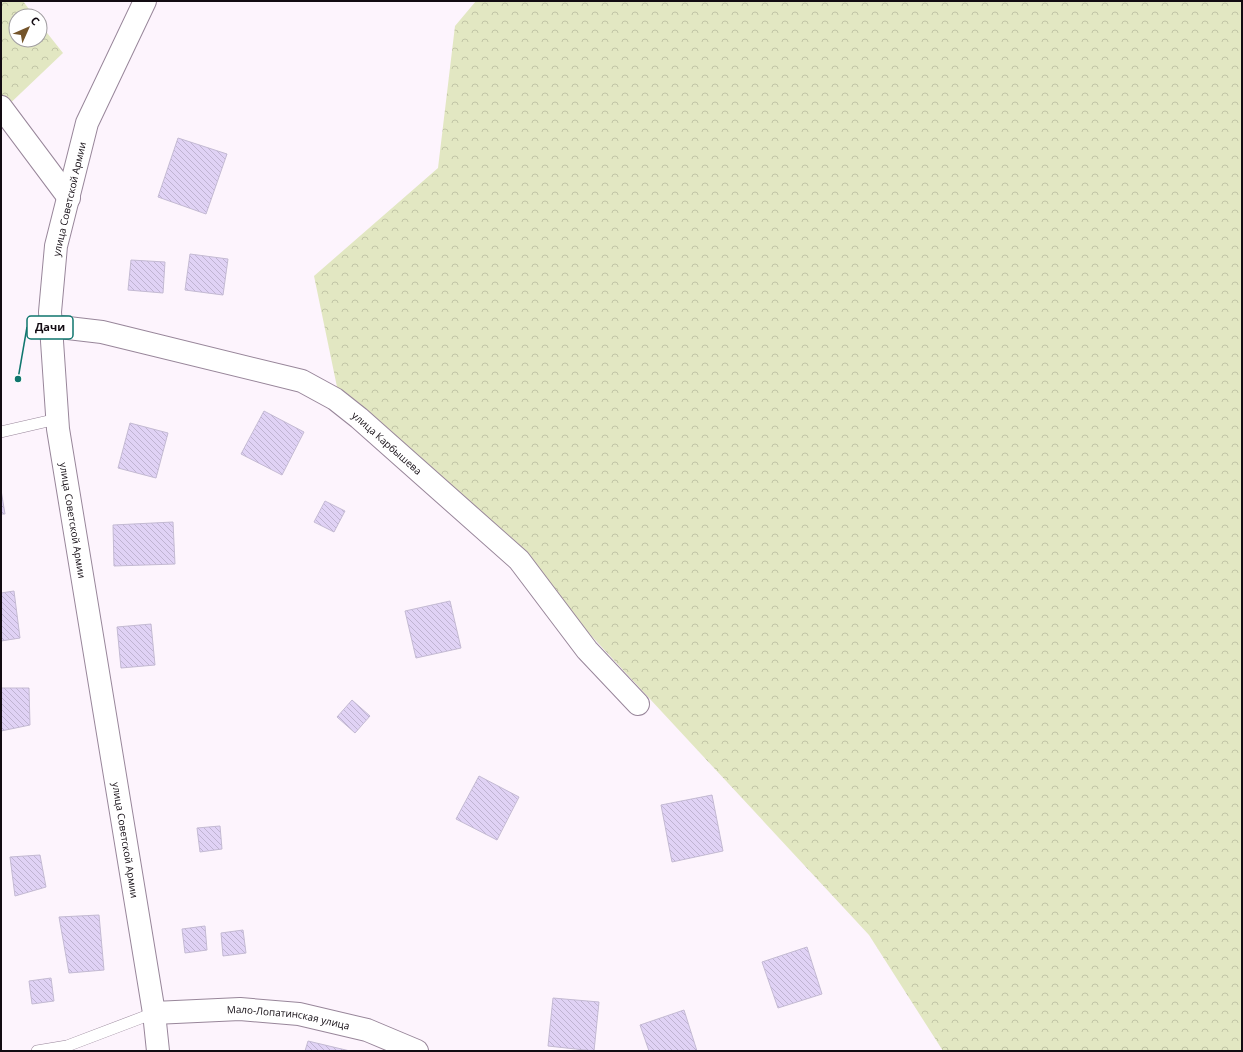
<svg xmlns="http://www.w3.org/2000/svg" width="1243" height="1052" viewBox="0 0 1243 1052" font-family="'Open Sans',sans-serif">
<defs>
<pattern id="forest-crowns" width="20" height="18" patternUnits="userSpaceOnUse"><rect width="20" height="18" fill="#e2e7c2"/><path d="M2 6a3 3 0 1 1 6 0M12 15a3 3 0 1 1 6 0" fill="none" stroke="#c1c5a6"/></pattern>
<pattern id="building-back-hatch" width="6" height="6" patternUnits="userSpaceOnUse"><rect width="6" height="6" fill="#e0d2f5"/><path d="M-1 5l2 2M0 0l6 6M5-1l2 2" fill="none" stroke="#bfb3d1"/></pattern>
</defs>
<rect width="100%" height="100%" fill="#fdf4fd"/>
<path fill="url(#forest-crowns)" d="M1,1h22l11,15h-18v24h24v-16l23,29 -62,59z
M476,1h766v1050h-299l-74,-116 -323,-348 -204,-176 -28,-135 124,-108 17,-142z"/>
<path fill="url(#building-back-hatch)" stroke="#c4bad3" d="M178,138l49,16 -21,60 -48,-17z
M190,254l38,5 -5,36 -38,-5z
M131,260l34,2 -2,31 -35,-3z
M264,411l40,21 -22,43 -41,-21z
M130,423l38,10 -12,45 -38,-10z
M1,490l4,24h-4z
M325,501l20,10 -11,21 -20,-10z
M173,522l2,42 -61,2 -1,-41z
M14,591l6,47 -19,3v-48z
M450,601l11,47 -45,10 -11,-47z
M151,624l4,41 -34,3 -4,-41z
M1,688h28l1,37 -29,6z
M352,700l18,16 -15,17 -18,-16z
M479,776l40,21 -22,43 -41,-21z
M712,795l11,56 -51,11 -11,-57z
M220,826l2,23 -22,3 -3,-24z
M40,855l6,32 -31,9 -5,-39z
M99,915l5,55 -35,3 -10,-56z
M205,926l2,24 -22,3 -3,-24z
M243,930l3,23 -23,3 -2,-23z
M807,947l15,47 -44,14 -16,-46z
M51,978l3,23 -22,3 -3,-23z
M553,998l46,4 -5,49 -46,-5z
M684,1010l13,41h-48l-9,-26z
M308,1041l42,10h-45z"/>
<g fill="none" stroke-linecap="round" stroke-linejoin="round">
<defs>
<path id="lane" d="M1,432l56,-13
M37,1051l30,-5 87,-33"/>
<g id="street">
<path d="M1,107l68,91"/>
<path id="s1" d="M51,326l51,6 200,49 33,18 24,19 160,142 68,90 51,54"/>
<path id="s2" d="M154,1013l86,-4 59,5 68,16 50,21"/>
</g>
<g id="primary">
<path id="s3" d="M145,1l-58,122 -31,123 -6,66 8,117 96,584 4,38"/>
</g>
</defs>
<use href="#lane" stroke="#98869a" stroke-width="12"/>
<use href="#street" stroke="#98869a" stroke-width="24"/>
<use href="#primary" stroke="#98869a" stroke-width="24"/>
<use href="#lane" stroke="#fff" stroke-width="11"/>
<use href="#street" stroke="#fff" stroke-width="22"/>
<use href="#primary" stroke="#fff" stroke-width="22"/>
</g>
<g text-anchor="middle" stroke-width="4" stroke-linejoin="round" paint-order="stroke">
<g font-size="10" fill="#120b12" stroke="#fff">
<text transform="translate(69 199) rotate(-77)" y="4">улица Советской Армии</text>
<text dy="4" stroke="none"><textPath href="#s1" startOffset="363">улица Карбышева</textPath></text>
<text dy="4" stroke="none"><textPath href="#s3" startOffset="538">улица Советской Армии</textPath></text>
<text dy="4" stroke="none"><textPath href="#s3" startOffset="862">улица Советской Армии</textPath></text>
<text dy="4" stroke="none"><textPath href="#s2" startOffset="135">Мало-Лопатинская улица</textPath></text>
</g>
</g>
<path fill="none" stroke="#0f766e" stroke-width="1.5" d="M18 379L27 327"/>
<circle fill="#0f766e" stroke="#fff" stroke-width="1.5" cx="18" cy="379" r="4"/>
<rect fill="#fff" stroke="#0f766e" stroke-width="1.5" x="27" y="316" width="46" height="23" rx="4"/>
<g font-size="11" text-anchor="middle" font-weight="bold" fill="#120b12">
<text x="50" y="331">Дачи</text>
</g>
<rect width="1243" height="1052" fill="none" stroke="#120b12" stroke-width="4"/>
<g transform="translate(28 28) rotate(45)"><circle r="19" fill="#ffffff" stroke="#a09da0"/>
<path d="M0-3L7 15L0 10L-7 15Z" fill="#74542a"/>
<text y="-6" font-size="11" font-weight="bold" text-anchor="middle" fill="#120b12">С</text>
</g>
</svg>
